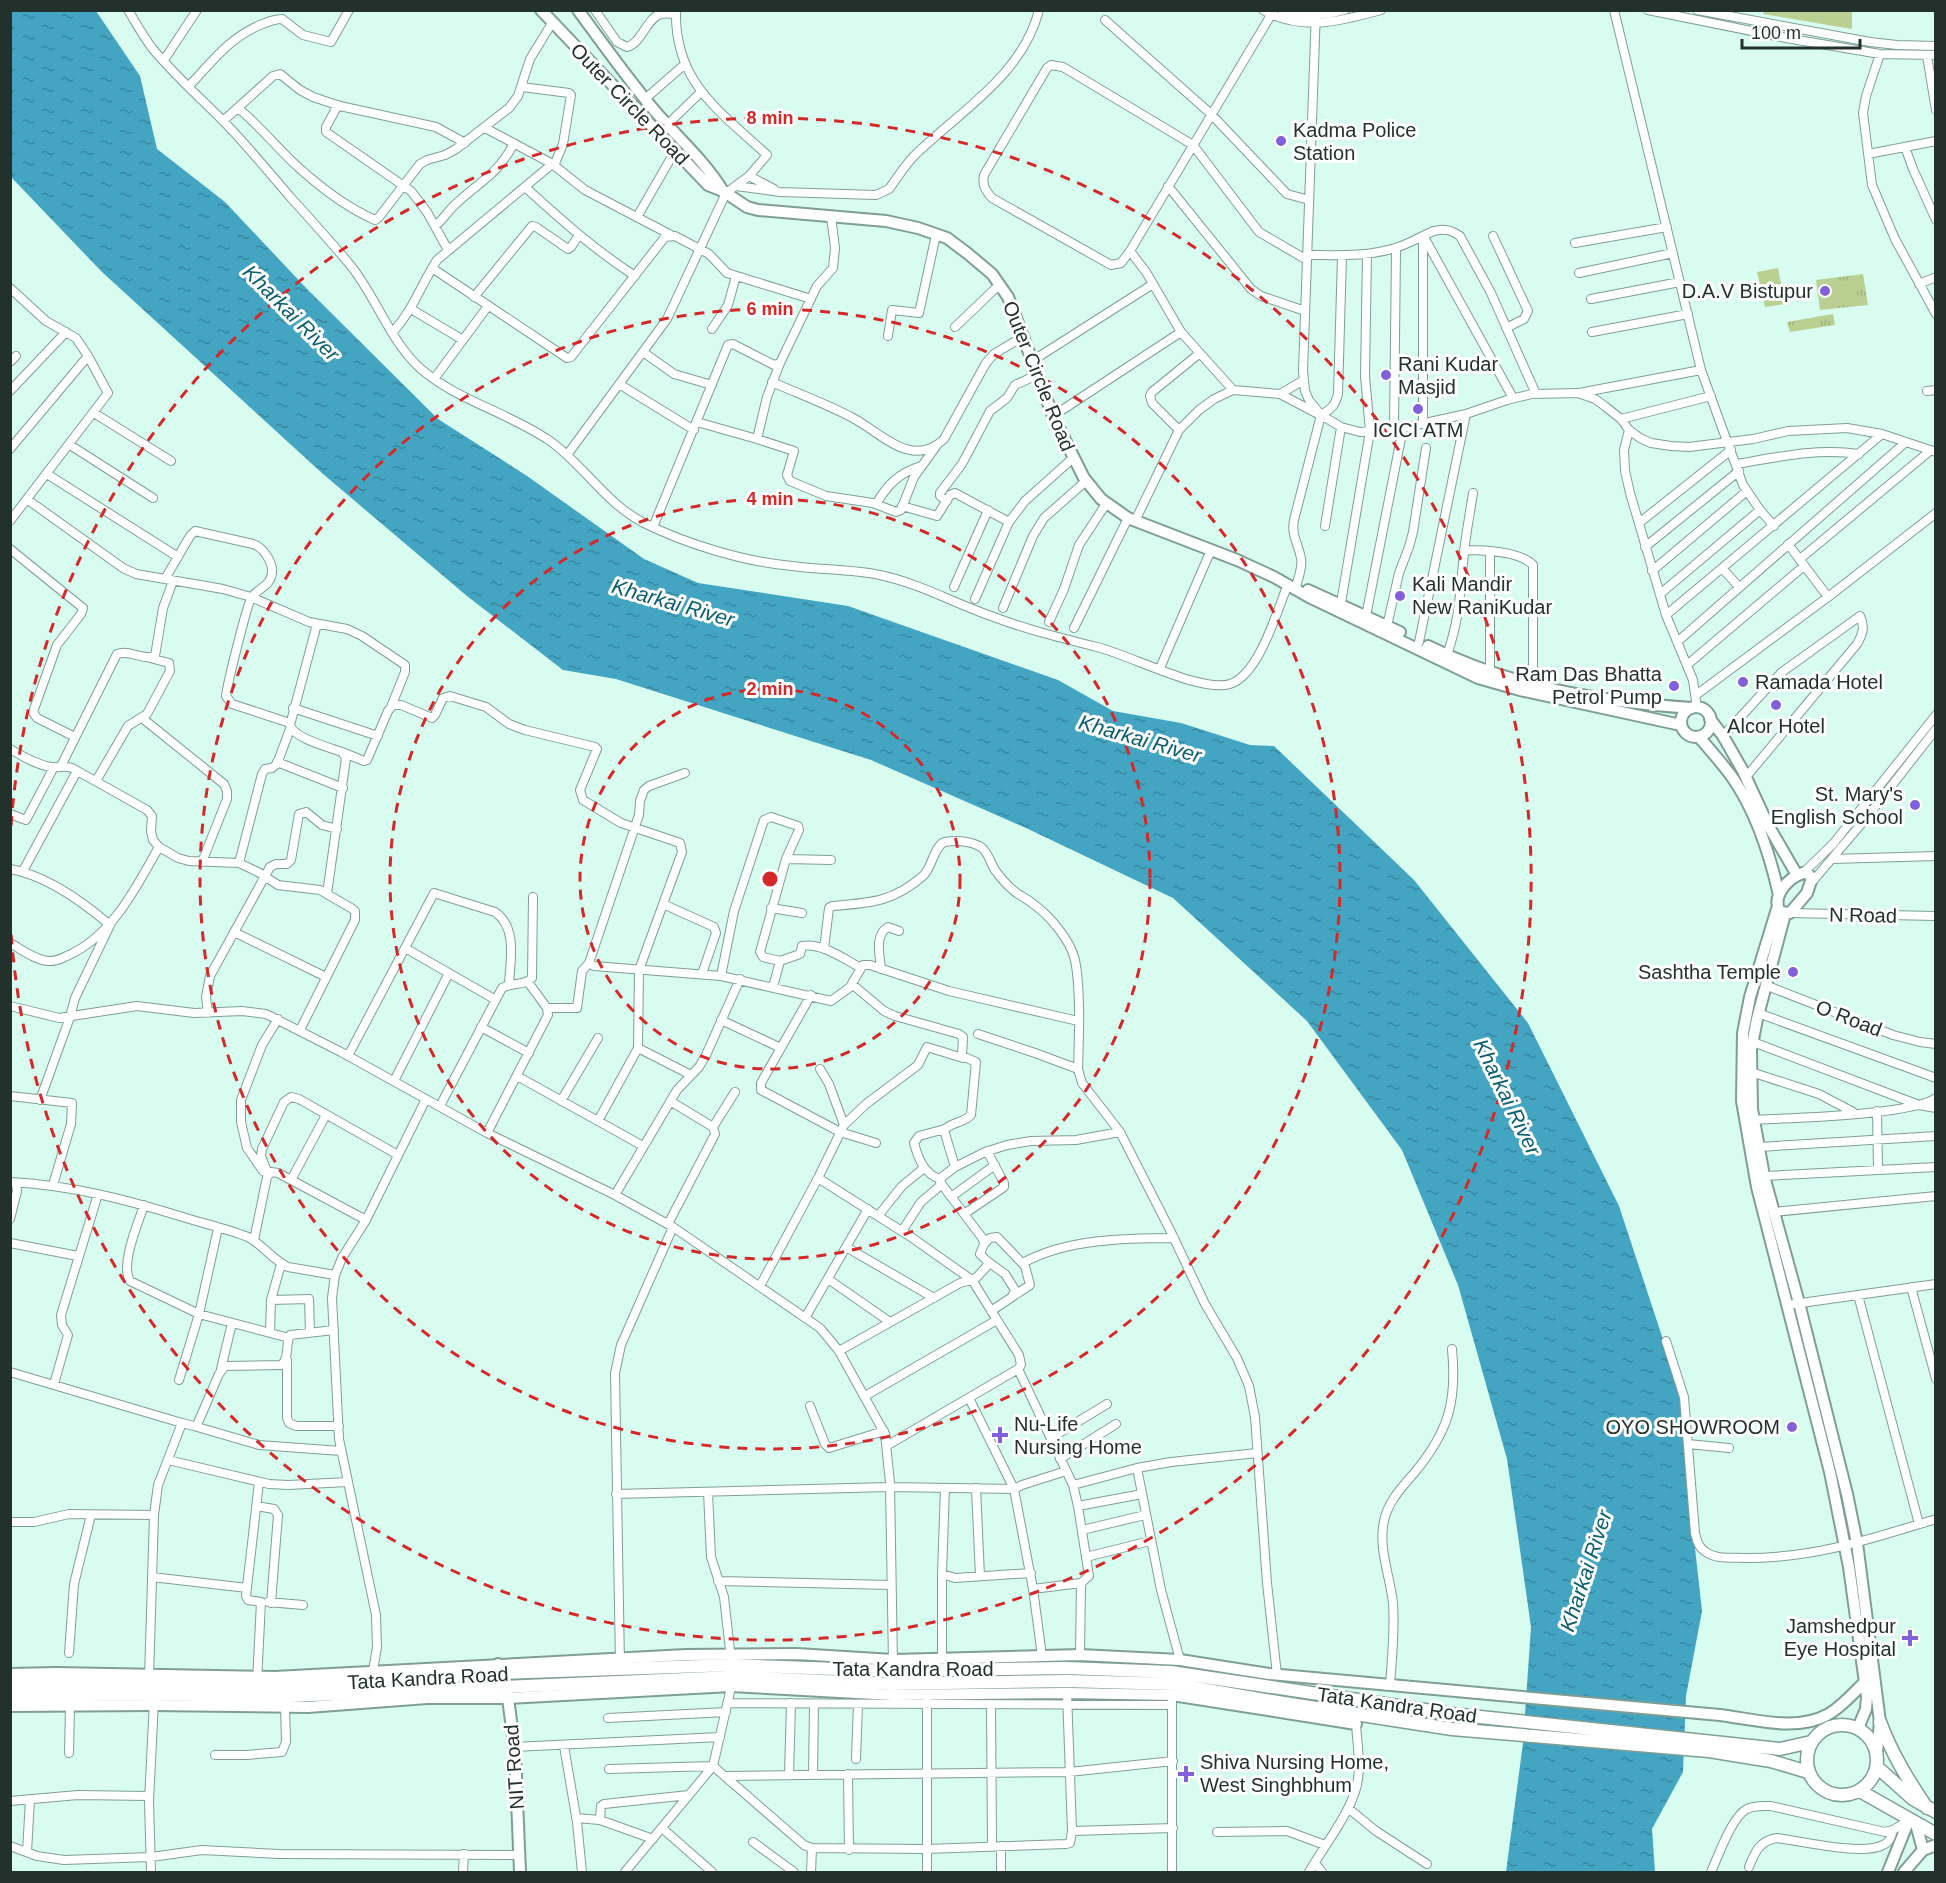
<svg xmlns="http://www.w3.org/2000/svg" width="1946" height="1883" viewBox="0 0 1946 1883" font-family="Arial,sans-serif">
<defs>
<pattern id="grass-tufts" width="24" height="20" patternUnits="userSpaceOnUse" patternTransform="scale(1.5)"><rect width="24" height="20" fill="#bad093"/><path d="M3 7l-1-3M5 7V3M7 7l1-3M15 17l-1-3M17 17v-4M19 17l1-3" fill="none" stroke="#a0b37f"/></pattern>
<pattern id="water-ripples" width="26" height="14" patternUnits="userSpaceOnUse" patternTransform="scale(1.5)"><rect width="26" height="14" fill="#43a5c2"/><path d="M2 4q2-2 4 0t4 0M15 11q2-2 4 0t4 0" fill="none" stroke="#38879e"/></pattern>
</defs>
<rect width="100%" height="100%" fill="#d9fcf0"/>
<path fill="url(#grass-tufts)" d="M1863,274l5,31 -48,5 -4,-30z
M1833,314l2,11 -45,7 -3,-10z"/>
<path fill="#bad093" d="M1764,10l88,1v18l-89,-15z
M1778,268l7,36 -20,3 -8,-35z"/>
<path fill="url(#water-ripples)" d="M11,11h85l44,65 17,73 68,53 82,87 131,130 89,57 117,83 54,24 150,23 210,74 55,31 68,12 69,22 24,1 140,134 114,143 91,183 63,191 11,133 9,81 -16,85 -3,76 -31,57 3,43h-149l17,-129 8,-116 -24,-168 -49,-174 -56,-135 -95,-129 -134,-123 -147,-70 -155,-68 -255,-81 -53,-9 -96,-74 -144,-122 -221,-202 -91,-95z"/>
<g fill="none" stroke-linecap="round" stroke-linejoin="round">
<defs>
<path id="minor" d="M128,10c8,13 15,26 24,38 23,28 52,53 77,79 22,23 42,48 63,72 20,22 40,44 59,67 25,31 40,77 70,103 37,32 89,44 129,72 34,24 55,62 94,82 42,21 101,39 148,43 29,4 59,3 88,9 38,8 74,28 111,41 34,13 70,22 106,31 33,8 104,46 133,37 29,-9 47,-73 58,-100
M595,10l22,32 10,5c15,-4 20,-30 34,-33 4,-1 10,0 15,0
M1263,10c39,22 78,11 118,0
M1282,10c22,7 42,6 63,0
M1316,10l-13,361 2,20 4,9 12,15 20,12 19,5 43,-4 63,-14 41,-14 25,-6 46,-1 17,6 11,8 15,12 8,11 11,8 11,5 20,3 18,1 64,-8 35,-8 59,-3 35,6 54,18
M1614,10l87,360 42,115 17,25 14,16
M1648,10l138,28 94,16 56,1
M1697,10l173,32 27,3 39,1
M1105,20l106,94 76,80 22,6
M1880,54l-14,42 -3,17 9,72 23,54 41,75
M1927,56l9,54
M164,60l33,-50
M189,86c22,-23 40,-48 71,-61 7,-3 14,-6 22,-6l21,16 28,7 18,-32
M522,87l47,6 2,2 -8,49 -9,22
M645,99l40,-35
M338,105l-12,22v5l85,59 16,21 21,38
M238,108c22,18 39,40 60,59 22,20 50,41 77,53l4,-3 41,-53 7,-4 18,-5 11,-6 53,-41 9,-12 12,-37 22,-36
M223,121l50,-45 7,-2 20,16 13,7 27,9 96,21 29,16
M667,125l34,-33
M1905,147l8,22 23,51
M1868,154l68,-13
M551,163l34,27 86,45
M749,176l25,13
M736,186l44,6 96,3 13,-6c9,-12 17,-26 28,-36 45,-43 106,-79 122,-143
M1168,186l83,103 10,7 44,15
M525,187c35,32 70,63 110,89
M637,217l38,-66
M435,226c9,-7 14,-17 23,-24 23,-21 41,-29 56,-59
M1493,236l35,75 -4,8 -18,9
M1424,237l89,161
M1575,243l92,-16
M1130,251l-9,12 -10,2 -119,-67c-7,-8 -10,-13 -8,-23l63,-107 4,-3 12,2 130,78 66,87 48,28
M1307,255c30,0 59,2 88,-7 14,-4 26,-12 39,-17 10,-3 17,-1 26,5l31,57 45,101
M432,268l135,90 4,-1 94,-120 10,-1 34,18 18,19 84,26
M1579,273l94,-20
M1919,284l17,-7
M10,288l36,33 30,17 12,18 20,37 -98,128
M474,297l58,-71 4,1 32,22 3,-2 8,-12
M1591,299l89,-17
M411,309l52,31
M955,327l44,-42
M712,329l16,-24 8,-29
M393,332c20,-22 28,-47 44,-72l114,-95 -2,-3 -64,-34
M1592,332l96,-18
M888,336l4,-26 27,3 17,-78
M643,352l31,22 38,11
M1032,361l121,-77
M10,362l6,-6
M434,379l54,-73
M772,382c27,12 55,22 81,36 27,14 59,52 91,21l42,-76 8,-9 30,-18
M619,384l75,46
M1233,390l-52,-58 -35,-60 -16,-21 141,-236
M10,391l56,-59
M1927,391l9,-1
M1579,393l122,-23
M1280,394l40,21
M94,413l77,48
M1053,416l128,-84
M1621,419l90,-23
M697,422l60,17 10,-42 13,-34
M1423,423v-187
M1394,429l2,-181
M1179,430l-27,-27 -2,-7 2,-4 48,-39
M1629,430l-5,20 1,21 5,22 36,122 27,65 4,28
M757,439l37,12 -7,24 3,6 36,15 47,7 23,9 5,-2 13,-33 23,-32
M70,445l83,53
M10,449l78,-93
M567,455l100,-136 59,-126 23,-17 18,-21c-47,-44 -93,-72 -91,-145
M1737,464c41,-7 80,-16 122,-10
M47,474l131,83
M28,500l95,68 13,6 87,15 28,8 58,25 38,7 15,7 43,29v7l-14,35
M947,501l-7,-5v-3l22,-29 28,-53 17,-13 8,-13 22,-10
M876,504c12,-20 23,-31 45,-38
M902,506l35,10 13,-21 5,-2 54,29
M1135,521l44,-91 20,-20 15,-11 19,-9 47,4 24,-14
M1639,523l92,-73
M1325,526l16,-99
M653,527l75,-182 5,-1 41,21 6,-2 37,-77 16,-18 2,-20 -4,-32
M1788,544l40,53
M1645,547l94,-76
M10,549l73,59 -2,6 -24,31 -24,67 4,6 38,19
M1464,550c19,0 56,1 69,15v119
M1490,551v122
M1800,559l131,-109
M1722,568l17,19
M1652,571l95,-80
M165,579l25,-43 5,-5 58,13c10,3 20,18 19,29 -2,14 -13,14 -20,24 -5,6 -25,89 -26,99l6,8 58,19
M954,587l34,-77
M1296,587c2,-9 7,-20 5,-29 -3,-15 -10,-23 -7,-38l27,-105c10,-6 14,-9 17,-21l4,-138
M1660,594l100,-84
M975,599l34,-77 16,-21 48,-43
M1341,603l29,-172 -5,-55 2,-122
M1003,608l30,-72 11,-18 42,-37
M1666,615l216,-181
M1366,616l37,-188
M1049,622l15,-33 15,-44 27,-41
M317,624l-27,101c3,13 38,22 52,27l4,6 -19,136
M1387,626l12,-53 10,-26 4,-15 13,-84
M1074,628l54,-110
M1419,642l47,-228
M1677,642l229,-200
M1447,655c13,-37 13,-64 17,-102 2,-20 6,-40 9,-60
M1687,665l117,-99
M1160,668l51,-118
M1696,695l132,-98 108,-84
M293,708l85,28
M142,718l82,66 3,7v8l-25,63
M1723,736l59,-64 78,-56c5,10 3,18 -3,28l-111,133
M10,749c12,7 29,17 42,18 8,1 12,-2 20,1l75,42 5,6 -1,15 2,9 6,7 19,11 11,3 50,2 19,9 20,13 42,5 31,18 4,3v9l-55,110
M342,752l22,9 3,-1 21,-49 5,-6h8l31,13 3,-3 8,-17 7,-2 36,11 23,17 16,6 70,17 2,2 -17,41 3,10 38,23 59,20 2,9 -43,118 -1,78 -40,73
M277,762l66,26
M61,766l56,-112c13,-5 26,7 38,2l8,-48 10,-27
M685,773l-36,13 -5,4 -4,11 -1,14 -50,148 5,3 127,10 110,25 22,-16 31,26 11,5 64,18 4,3 -1,19 14,6 -5,53c-7,8 -20,7 -27,15l11,37 -13,10 -2,5 43,57 1,5 -4,10 7,7 1,4 -11,12 -5,3 47,75 2,10 -3,4 -130,76
M96,781l32,-55 19,-12 23,-43 -1,-8 -19,-5
M10,814l16,6 28,-53
M786,859l45,1
M1832,859l104,-3
M239,863l23,-89 3,-5 7,-1 5,-4 13,-35
M10,869c36,6 73,33 100,56l-35,73 -5,19 -30,83
M23,871l54,-100
M1803,873l30,-29 103,-129
M1812,882l56,-66 68,-87
M663,904l51,23 2,6 -14,41
M771,908l31,5
M1790,913l146,3
M234,932l92,45
M10,943c11,6 25,17 38,18 8,1 14,-3 21,-6 45,-21 67,-68 90,-108
M405,948l91,52
M824,949l5,-41 3,-2c38,-3 62,-4 92,-31 8,-8 11,-31 21,-33 11,-2 26,-1 36,5 7,5 9,15 14,23 5,7 12,15 18,20 5,5 13,8 19,13 17,12 38,36 43,57 6,30 4,78 3,109l4,14 38,49 50,98 35,74 32,54 12,28 6,31 12,166 10,92
M881,969c-1,-13 -7,-34 7,-42l11,4
M721,976l13,-65 30,-91 7,-3 27,9 1,4 -13,29 -26,93 3,5 17,4
M851,985l12,-20h7l79,26 129,30
M1765,985l128,50 27,7 16,2
M773,987l7,-26 20,-7 2,-8c19,-4 42,13 59,22
M811,995l-50,88v7l79,42 36,11
M10,1006l49,12 78,-12 57,7 48,-2 24,3 75,38 146,81 128,62 58,32 147,101 19,23 46,83 5,49 3,181
M547,1008h30l5,-37 7,-8
M208,1013l-2,-16 4,-21 60,-109 6,-3h11l4,-4 8,-46 7,-2 16,13 15,4
M1758,1013l178,65
M721,1020l60,28
M481,1027l48,26
M978,1034l57,19 43,16
M1753,1042l166,63 17,3
M638,1048l53,27
M348,1056l86,-163 61,19c23,16 15,49 14,73
M820,1069l9,15 15,41
M1751,1072l68,22 34,18
M517,1076l126,70
M394,1081l55,-108
M10,1096l62,7 -1,21 -18,61
M561,1101l37,-63
M440,1106l62,-118c10,-6 22,-2 30,-10l1,-81
M1877,1111l1,58
M1754,1120c34,-2 159,-5 182,-22
M713,1127l22,-35
M487,1133l61,-118 -1,-7 -19,-26
M1759,1147l177,-11
M955,1167l30,-15 22,-7 24,-4 45,-1 44,-8
M263,1171l-16,-23 -6,-26v-22l21,-55 16,-26
M268,1174l-7,-18 1,-7 22,-47 7,-5 8,2 99,56
M1764,1176l172,-9
M818,1178l93,59 61,43 -12,3 -121,68
M940,1179c-16,-5 -22,-21 -26,-36l5,-7 26,-7
M291,1180l35,-65
M10,1182c61,3 118,18 176,36 20,6 42,11 62,19 15,8 25,23 40,30l47,8
M615,1195l62,-105 22,-23 7,-12 34,-76
M951,1197l44,-32
M144,1205c-6,19 -24,59 -14,76l69,33 90,24
M1774,1212l162,-16
M964,1214l40,-27v-4l-17,-32
M878,1216l24,-30 22,-18
M10,1219l7,-28 -1,-8
M668,1224l47,-90 -2,-7 -43,-26
M902,1231l19,-29 20,-17
M254,1240l13,-63 4,-5 7,1 88,47
M10,1243l68,13
M984,1244l6,-6 7,-1 28,29 5,19 -18,12
M846,1247l88,51
M987,1261l18,13 10,16 -3,7 -21,14
M1023,1263c42,-24 104,-25 151,-25
M828,1279l62,43
M760,1286l58,-108 26,-53 22,-21 52,-39 9,-18 36,11
M1911,1287l25,92
M1858,1295l61,229
M271,1300l38,-1 1,33
M1787,1305l149,-21
M805,1318l63,-109
M270,1333l1,-33 10,-36
M1666,1341l18,56 11,136c2,8 3,14 11,19 11,8 27,5 40,6 70,0 124,-19 190,-39
M287,1360v58l2,5 7,3h43
M221,1369l11,-46
M1018,1369l55,116 5,21 11,70 -8,7 -48,6
M10,1372l172,51 -24,62 -4,30
M179,1380l20,-66 19,-86
M54,1384l14,-49 -6,-10 -1,-10 37,-121
M865,1396l132,-76
M969,1398l45,91 19,100 9,67
M810,1406l15,38 4,4 55,-17
M182,1423l12,3 3,-1 22,-51 6,-8 56,-1c9,-7 4,-20 9,-30l44,-5
M194,1426l65,19 82,6
M1051,1438l56,-34
M1688,1444l41,4
M1060,1459l56,-35
M168,1460l101,24 19,1 60,-3
M1137,1468l24,122 19,70
M1073,1485l64,-17 34,-6 86,-9
M945,1488l-3,86 13,4 76,-5
M976,1488l4,88
M708,1492l3,65 13,40 7,62
M616,1494l274,-7 124,2 8,-4 44,-14
M256,1506l18,3 4,6 -7,88
M1078,1506l64,-12
M10,1522h24l35,-8 85,1 -5,163
M1082,1530l63,-15
M1086,1557l64,-16
M152,1577l95,11
M718,1581l173,4
M268,1602l35,3
M69,1653l5,-69 17,-69
M1080,1655l1,-72
M942,1659v-85
M620,1664l-5,-291 6,-28 52,-118
M373,1671l4,-24 -1,-32 -37,-176 -7,-141 3,-23 7,-17 24,-38 60,-121
M257,1682l4,-80 -13,-2 -2,-4 13,-114
M1390,1685c2,-27 5,-55 3,-82 -3,-27 -15,-55 -9,-82 4,-20 19,-35 31,-49 34,-41 42,-71 37,-123
M728,1703l444,2
M991,1704l1,142
M608,1718l118,-6
M564,1746l13,76 5,50
M514,1747l206,-10
M69,1753l1,-47
M215,1755h31l36,-3 4,-10 -1,-36
M856,1759l2,-55
M609,1769l104,-3 91,79 8,3 114,1 140,-5 4,-1 2,-12 -5,-138
M848,1774l1,76
M789,1775l2,-72
M813,1775l1,-71
M726,1776l343,-4 104,-11
M10,1801l68,-6 71,1
M1348,1808l28,23 51,33
M576,1818l24,2 1,-14 3,-2 85,-9
M600,1820l53,19
M662,1828l50,44
M1072,1831l101,-3
M1217,1832l70,-1 38,14
M753,1842l41,30
M10,1846l27,10 27,4 87,-3 51,-7 77,4 239,1
M1001,1846v26
M27,1852l3,-53
M1315,1863l7,9
M1749,1867c6,-15 10,-26 28,-29 24,3 86,18 106,7 7,-3 8,-8 10,-15
M151,1872l-2,-71 5,-100
M463,1872l1,-18
M625,1872l88,-106 19,-83
M811,1872l1,-24
M927,1872v-170
M1172,1872v-172
M1309,1872c15,-26 46,-65 49,-93 3,-21 -2,-40 -2,-60
M1711,1872c7,-15 21,-56 36,-63 7,-4 17,-3 24,-3l114,26 8,-2 15,-9"/>
<path id="tertiary" d="M10,1674l46,-1 219,4 411,-22 111,-1 96,6 187,-5 100,5 89,14 451,41c33,4 76,17 107,0 14,-7 27,-23 39,-34
M10,1706l143,-1 155,2 119,-9h81l223,-12 162,9 174,-2 105,2 184,29
M1916,1824l7,26
M1888,1872l21,-52
M1904,1872l19,-22 13,-5"/>
<path id="secondary" d="M541,10l167,175 15,6 24,16 11,3 128,11 32,7 29,10 20,15 25,21 16,23 45,119 31,62 17,21 27,19 109,42 37,17 35,20 169,81 42,12 161,35
M578,10c25,34 49,68 76,100 23,27 50,50 69,81
M1308,590l92,42
M1428,646c82,41 173,56 264,62
M1681 722a15 15 0 1 1 30 0a15 15 0 1 1-30 0Z
M1710,719l13,17 20,35 25,54 29,50
M1699,737c11,13 23,26 33,40 24,34 38,78 47,118
M1803,873h4l5,5 -5,15 -17,20 -10,-1c-9,-16 8,-34 23,-39z
M1777,909l-27,88 -7,36 -1,68 15,86 73,285 19,95 18,130 -1,12 -8,19
M1785,914l-28,105 -6,31 1,59 12,67 35,127 48,191 10,49 23,179 -3,30
M498,1664l10,34 7,54 5,120"/>
<path id="primary" d="M10,1684l139,-1 120,4 232,-14 230,-8 162,6 173,-3 105,4 281,42 328,35 31,-7
M10,1696l151,-2 106,3 466,-20 158,7 176,-3 105,3 112,19 168,26 257,22 62,10 37,11
M1880,1722c12,32 28,58 47,86
M1807 1760a35 35 0 1 1 70 0a35 35 0 1 1-70 0Z
M1877,1767l36,32 23,13
M1860,1791l76,43"/>
</defs>
<use href="#minor" stroke="#7f9f94" stroke-width="10"/>
<use href="#tertiary" stroke="#7f9f94" stroke-width="14"/>
<use href="#secondary" stroke="#7f9f94" stroke-width="14"/>
<use href="#primary" stroke="#7f9f94" stroke-width="15"/>
<use href="#minor" stroke="#fff" stroke-width="8"/>
<use href="#tertiary" stroke="#fff" stroke-width="10"/>
<use href="#secondary" stroke="#fff" stroke-width="10"/>
<use href="#primary" stroke="#fff" stroke-width="12"/>
</g>
<g fill="none" stroke="#d62828" stroke-width="3" stroke-dasharray="10 8">
<circle cx="770" cy="879" r="190"/>
<circle cx="770" cy="879" r="380"/>
<circle cx="770" cy="879" r="570"/>
<path d="M11 826A761 761 0 1 1 11 932"/>
</g>
<g fill="#8260db" stroke="#fff" stroke-width="2">
<circle cx="1281" cy="141" r="6"/>
<circle cx="1825" cy="291" r="6"/>
<circle cx="1386" cy="375" r="6"/>
<circle cx="1418" cy="409" r="6"/>
<circle cx="1400" cy="596" r="6"/>
<circle cx="1743" cy="682" r="6"/>
<circle cx="1674" cy="686" r="6"/>
<circle cx="1776" cy="705" r="6"/>
<circle cx="1915" cy="805" r="6"/>
<circle cx="1793" cy="972" r="6"/>
<circle cx="1792" cy="1427" r="6"/>
<path d="M997 1426h6v6h6v6h-6v6h-6v-6h-6v-6h6z"/>
<path d="M1907 1629h6v6h6v6h-6v6h-6v-6h-6v-6h6z"/>
<path d="M1183 1765h6v6h6v6h-6v6h-6v-6h-6v-6h6z"/>
</g>
<g text-anchor="middle" stroke-width="6" stroke-linejoin="round" paint-order="stroke">
<g font-size="20" fill="#23312c" stroke="#fff">
<text transform="translate(630 104) rotate(46)" y="7">Outer Circle Road</text>
<text transform="translate(1039 376) rotate(68)" y="7">Outer Circle Road</text>
<text transform="translate(1863 915) rotate(1)" y="7">N Road</text>
<text transform="translate(1849 1018) rotate(21)" y="7">O Road</text>
<text x="913" y="1676">Tata Kandra Road</text>
<text transform="translate(428 1678) rotate(-3)" y="7">Tata Kandra Road</text>
<text transform="translate(1397 1705) rotate(8)" y="7">Tata Kandra Road</text>
<text transform="translate(514 1767) rotate(-94)" y="7">NIT Road</text>
</g>
<g font-size="20" fill="#23312c" stroke="#fff" text-anchor="start">
<text x="1293" y="137">Kadma Police<tspan x="1293" dy="23">Station</tspan></text>
<text x="1813" y="298" text-anchor="end">D.A.V Bistupur</text>
<text x="1398" y="371">Rani Kudar<tspan x="1398" dy="23">Masjid</tspan></text>
<text x="1418" y="437" text-anchor="middle">ICICI ATM</text>
<text x="1412" y="591">Kali Mandir<tspan x="1412" dy="23">New RaniKudar</tspan></text>
<text x="1662" y="681" text-anchor="end">Ram Das Bhatta<tspan x="1662" dy="23">Petrol Pump</tspan></text>
<text x="1755" y="689">Ramada Hotel</text>
<text x="1776" y="733" text-anchor="middle">Alcor Hotel</text>
<text x="1903" y="801" text-anchor="end">St. Mary's<tspan x="1903" dy="23">English School</tspan></text>
<text x="1781" y="979" text-anchor="end">Sashtha Temple</text>
<text x="1014" y="1431">Nu-Life<tspan x="1014" dy="23">Nursing Home</tspan></text>
<text x="1780" y="1434" text-anchor="end">OYO SHOWROOM</text>
<text x="1896" y="1633" text-anchor="end">Jamshedpur<tspan x="1896" dy="23">Eye Hospital</tspan></text>
<text x="1200" y="1769">Shiva Nursing Home,<tspan x="1200" dy="23">West Singhbhum</tspan></text>
</g>
<g font-size="21" font-style="italic" fill="#095d71" stroke="#fff">
<text transform="translate(291 313) rotate(45)" y="7">Kharkai River</text>
<text transform="translate(673 603) rotate(16)" y="7">Kharkai River</text>
<text transform="translate(1140 739) rotate(16)" y="7">Kharkai River</text>
<text transform="translate(1507 1097) rotate(64)" y="7">Kharkai River</text>
<text transform="translate(1586 1571) rotate(-72)" y="7">Kharkai River</text>
</g>
</g>
<circle cx="770" cy="879" r="9" fill="#d62828" stroke="#fff" stroke-width="3"/>
<g font-size="18" text-anchor="middle" font-weight="bold" fill="#d62828" stroke="#fff" stroke-width="6" stroke-linejoin="round" paint-order="stroke">
<text x="770" y="124">8 min</text>
<text x="770" y="315">6 min</text>
<text x="770" y="505">4 min</text>
<text x="770" y="695">2 min</text>
</g>
<rect width="1946" height="1883" fill="none" stroke="#23312c" stroke-width="24"/>
<path d="M1742 39v9h118v-9" fill="none" stroke="#23312c" stroke-width="3"/>
<text x="1751" y="39" font-size="18" fill="#23312c" stroke="#ffffff" stroke-width="4.5" paint-order="stroke">100 m</text>
</svg>
